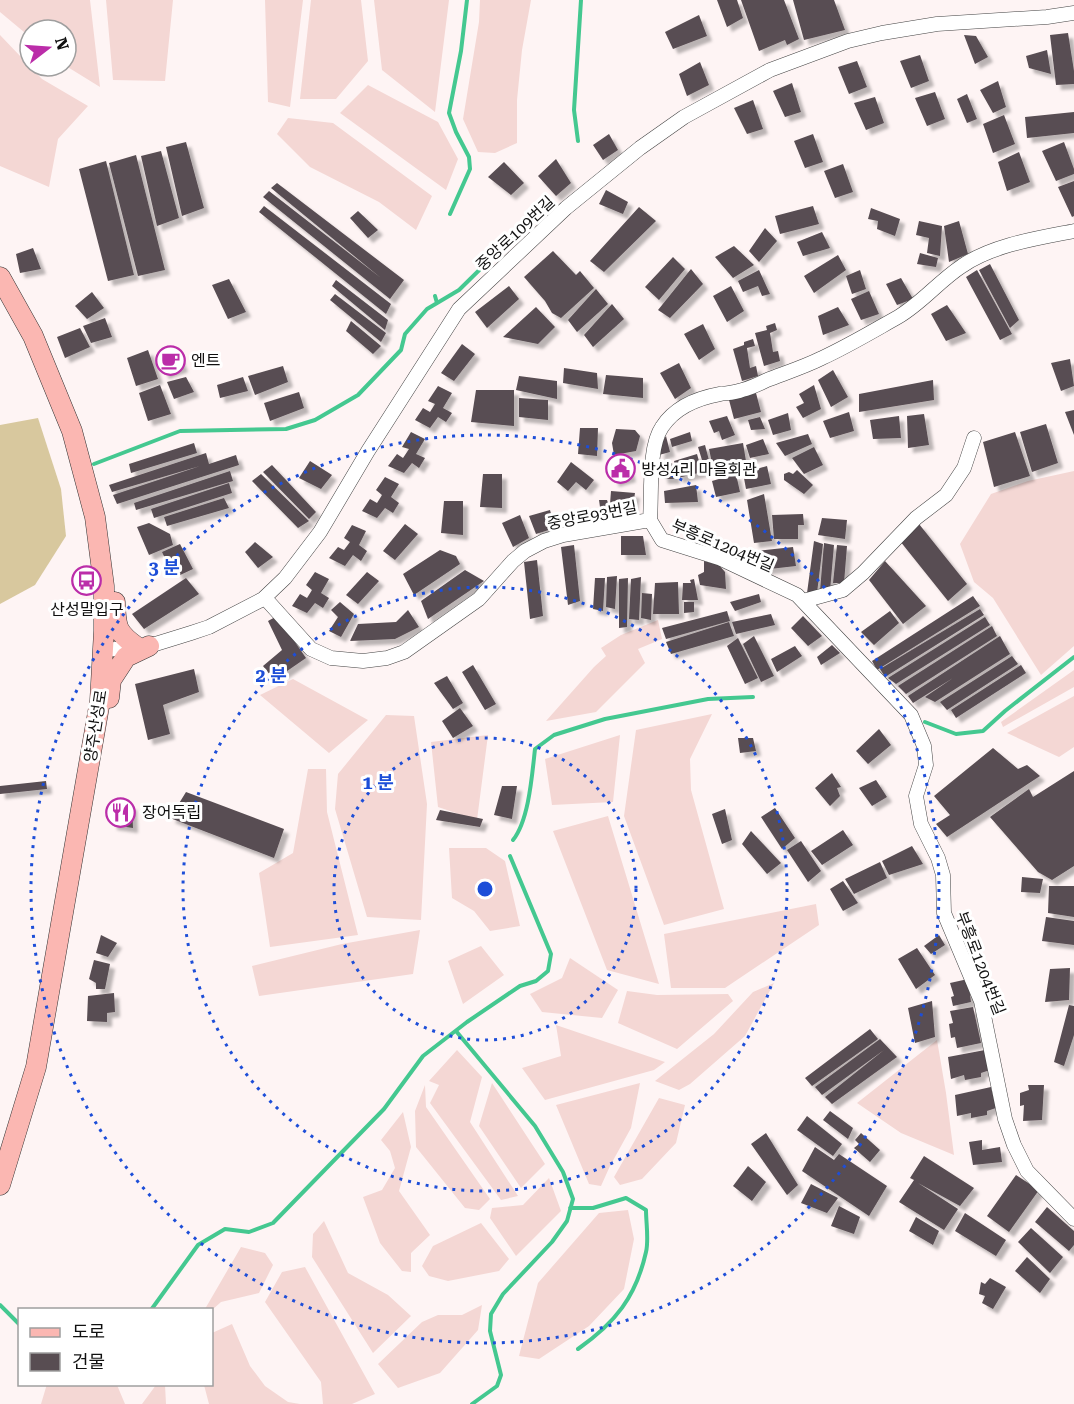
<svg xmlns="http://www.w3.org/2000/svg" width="1074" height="1404" viewBox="0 0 1074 1404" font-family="'Roboto Serif','Noto Sans KR',serif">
<defs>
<filter id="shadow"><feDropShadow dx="5" dy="5" stdDeviation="1.5" flood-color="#0004"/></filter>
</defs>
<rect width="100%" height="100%" fill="#fef4f4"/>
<path fill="#f4d7d4" d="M0,0h90l10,87 -34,-21v-36h-36v7l-30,-25z
M106,0h67l-8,81 -52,-1z
M265,0h38l-13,107 -22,-5z
M311,0h50l7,61 -32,38h-36z
M374,0h75l-14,112 -53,-42z
M480,0h51l-9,50 -5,50v43l-22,10 -17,-1 -15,-33 16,-97z
M0,35l42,44 46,27 -30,33 -9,48 -49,-21z
M368,85l70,37 20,37 -12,31 -106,-77z
M288,118l45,5 99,73 -16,34 -37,-28 -69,-35 -33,-33z
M1074,471v175l-33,29 -48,-77 -19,-16 -14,-38 31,-50 37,-13z
M658,620l4,19 -24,10 7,14 -49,49 -50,9 48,-54 12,-11 -5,-8 20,-13z
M1074,670v17l-71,40 -2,-5z
M293,679l75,41 -39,33 -69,-58z
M1074,696v51l-15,10 -52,-24z
M712,714l-22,45 1,31 33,119 -60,16 -40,-109 12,-86z
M386,715l28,1 13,88 -6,116 -54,-3 -32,-108 3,-35z
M488,735l-11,85 -39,-13 -7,-65z
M620,735l-7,67 -61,3 -7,-46z
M308,769h18l1,43 31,123 -88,12 -11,-74 34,-20z
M608,816l51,168 -52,-14 -54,-139z
M449,848h37l19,13 15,65 -30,5 -16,-20 -22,-13z
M816,904l3,21 -94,63h-54l-7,-54z
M420,930l-7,44 -154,22 -7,-30 90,-22z
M481,946l23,29 -41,29 -15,-43z
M570,958l48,32 -16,28 -60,-6 -12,-18 32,-16z
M774,983l-29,53 -55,48 -11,6 -24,-9 59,-47 39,-42z
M627,991l30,4 71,-1 5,7 -56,48 -59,-26z
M556,1025l109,37 -11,8 -109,30 -23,-32 39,-12z
M937,1040l9,53 8,62 -53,-22 -44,-30z
M457,1050l25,27 -12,45 48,74 -17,4 -71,-97 9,-18 -10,-4z
M492,1083l53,81 -24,24 -42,-62z
M640,1083l-9,45 -21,38 -9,20 -12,-2 -33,-79z
M425,1085l1,22 64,92 -11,11 -14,-2 -49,-61 -1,-36z
M659,1098l26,7 -9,38 -34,36 -22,6 -6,-8z
M403,1112l8,35 -12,44 31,44 -19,18v19l-9,-1 -22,-28 -17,-46 19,-7 13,-22 -5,-17 -9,-11z
M549,1178l12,33 -45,45 -26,-38 2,-10 31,-3z
M628,1210l6,29 -10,50 -35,37 -50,33 -20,-3 19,-73 61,-70z
M324,1221l24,52 40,22 23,21 -38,37 -61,-96 1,-23z
M481,1223l28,36 -10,12 -51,10 -19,-5 -7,-10 11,-20z
M241,1247l24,6 8,12 -14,28 -38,9 -9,8 -7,-1z
M305,1267l70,127 -23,10h-29l-2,-22 -56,-80 17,-30z
M482,1305l-4,25 -38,43 -42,15 -20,-24 44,-42 16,-7h24z
M232,1324l18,42 15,20 23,16 12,2h-91l-5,-19 8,-1v-51z
M47,1384l70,1 8,19h-84z
M156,1385h9l1,19h-24z"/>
<path fill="#d8c89e" d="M38,418l23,71 5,47 -31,49 -35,19v-179z"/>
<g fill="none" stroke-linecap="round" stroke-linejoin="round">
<path stroke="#44c890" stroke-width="4" d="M578,141l-4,-31 7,-110
M450,214l20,-45 -1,-12 -13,-25 -7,-19 12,-62 6,-51
M435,296l2,7
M94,464l86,-33 106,-2 29,-9 43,-25 43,-45 4,-16 22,-25 32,-19 63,-62
M925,722l31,12 27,-3 22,-20 69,-54
M513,840c16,-20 19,-65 22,-91l19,-14 51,-16 103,-20 45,-2
M456,1031l79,95 28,46 10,27 -6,22 -15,21 -49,52 -12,20 -1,17 11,44 -4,11 -25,18
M570,1208h23l33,-10 20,12c0,13 3,30 0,42 -10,45 -31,71 -68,97
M0,1305l20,20
M151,1310l47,-65 27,-16 24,3 24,-9 111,-114 39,-53 44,-34 53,-36 16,-5 12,-10 3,-17 -41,-98"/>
</g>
<path fill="#584d52" filter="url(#shadow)" d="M717,0h20l6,18 -16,9z
M741,0h43l15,39 -12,6 -2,-5 -26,11z
M793,0h41l11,30 -41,10z
M699,15l8,21 -34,13 -8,-17z
M1068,33l6,38v13l-18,1 -6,-50z
M964,35l12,1 12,21 -13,7z
M1047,50l4,24 -22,-6 -3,-12z
M920,55l9,26 -18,7 -11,-27z
M857,61l10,26 -18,7 -11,-27z
M700,62l9,23 -22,11 -8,-22z
M998,81l8,26 -13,6 -13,-23z
M792,83l9,29 -16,5 -12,-26z
M935,92l10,27 -18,7 -12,-28z
M967,94l10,25 -10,4 -10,-24z
M875,97l9,26 -18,7 -12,-27z
M753,100l10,29 -16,5 -13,-26z
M1074,112v21l-47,5 -2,-21z
M1004,115l11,29 -22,9 -10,-29z
M609,134l9,16 -15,10 -10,-15z
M813,134l10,28 -18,6 -11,-27z
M186,142l18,66 -22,8 -16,-69z
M1064,142l10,27v5l-18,7 -14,-30z
M161,151l18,67 -22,8 -16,-70z
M1019,152l11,30 -23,9 -9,-29z
M136,155l29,115 -27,6 -29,-113z
M556,159l15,24 -15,13 -18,-20z
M106,161l28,114 -26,6 -29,-112z
M504,162l20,21 -13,12 -23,-18z
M843,164l10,28 -18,6 -11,-27z
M1074,181v35l-2,1 -14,-30z
M277,183l127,97 -14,19 -127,-102 6,-6 112,87 -110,-90z
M606,190l22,12 -5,12 -24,-10z
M264,206l127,98 -5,10 -127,-102z
M813,206l6,18 -39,10 -5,-18z
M639,207l17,14 -52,51 -14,-11z
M871,208l29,11 -5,17 -18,-7 1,-8 -10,-2z
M358,211l20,19 -10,8 -18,-20z
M919,221l23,5 -2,30 -13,-3 2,-15 -13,-3z
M959,221l9,33 -19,8 -5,-36z
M765,228l12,13 -18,21 -10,-11z
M822,232l8,16 -27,8 -6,-14z
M734,246l20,19 -21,13 -18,-21z
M33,248l8,21 -21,4 -4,-19z
M553,251l23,24 4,-4 14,17 -33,30 -9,-5 -7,-12 -21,-24z
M920,253l18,5 -2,9 -19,-3z
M838,255l8,15 -32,23 -10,-17z
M673,257l12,12 -26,31 -14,-13z
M990,264l29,56 -9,8 -31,-58z
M691,269l12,15 -33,34 -12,-8z
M759,270l11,24 -8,2 -4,-10 -15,6 -5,-11z
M860,270l6,19 -14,5 -6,-18z
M977,270l35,64 -12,6 -34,-63z
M901,278l12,21 -16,6 -11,-21z
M229,279l17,33 -18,7 -16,-34z
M336,280l52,40 -3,10 -53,-44z
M509,286l10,13 -32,29 -12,-16z
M731,286l13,25 -17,11 -14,-26z
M596,289l12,15 -31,28 -9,-12z
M869,291l10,23 -18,6 -10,-21z
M92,292l12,16 -17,11 -12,-13z
M335,294l51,39 -5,9 -51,-42z
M612,304l12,15 -31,28 -9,-12z
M947,305l19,28 -20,8 -15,-27z
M536,307l19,20 -17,17 -35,-7z
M838,307l11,18 -26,10 -5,-19z
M105,318l7,19 -21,6 -8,-17z
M351,321l30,25 -8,8 -27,-23z
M775,323l2,7 -7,3 3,19 5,-1 2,10 -16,5 -9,-33 12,-3 -1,-4z
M703,324l12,25 -16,11 -15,-26z
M80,328l10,19 -25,11 -8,-21z
M753,339l2,7 -8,2 3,20 6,-2 2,10 -16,5 -9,-32 11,-4v-3z
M462,344l13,10 -21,27 -13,-8z
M175,347l8,20 -19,7 -6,-21z
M148,350l10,29 -22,7 -9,-28z
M1070,359l4,27 -13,5 -10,-28z
M679,363l12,25 -16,11 -15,-26z
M283,366l5,16 -33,13 -7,-19z
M564,368l33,5 1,16 -35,-6z
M833,370l15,27 -17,10 -13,-27z
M606,375l37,3v20l-40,-4z
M519,376l38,5v18l-41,-9z
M186,377l8,15 -20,7 -7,-17z
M243,377l5,14 -28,7 -3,-13z
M933,380l1,20 -75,12v-18z
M160,385l11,29 -23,7 -9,-28z
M814,385l7,24 -18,9 -7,-11 8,-4 -5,-9z
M438,386l14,7 -9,15 9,5 -6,9 -8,-5 -8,11 -15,-8 8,-12 7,4 5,-8 -7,-3z
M476,390h38v36l-43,-4z
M299,392l5,16 -34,13 -6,-18z
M756,393l5,19 -27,7 -5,-19z
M519,398l29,2v20l-29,-3z
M1074,410v25l-9,-23z
M849,412l5,19 -24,7 -7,-17z
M788,413l3,17 -18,5 -5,-15z
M924,414l5,31 -21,3 -1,-32z
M727,416l8,19 -13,5 -3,-9 -5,2 -5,-12z
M899,416l2,22 -28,1 -3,-19z
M760,417l5,12 -14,1 -3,-10z
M1046,424l12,39 -26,9 -12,-40z
M580,428h18l-1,28 -19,-2z
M616,429l19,1 5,6 -4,15 -22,4 -2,-12z
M411,432l14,7 -9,15 9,4 -6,10 -7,-5 -8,10 -16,-7 9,-12 6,4 6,-9 -7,-2z
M690,432l2,9 -20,6 -2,-8z
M1015,432l15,44 -36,11 -11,-45z
M808,434l4,10 -27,12 -9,-13z
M666,436l4,16 -11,3 1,-10z
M763,439l6,15 -19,4 -4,-13z
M194,443l3,10 -66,20 -2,-9z
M743,443l3,18 -33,7 -4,-19z
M705,445l6,23 -6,2 -7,-23z
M814,447l9,18 -19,9 -12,-16z
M206,453l3,11 27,-9 3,10 -122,39 -4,-9 87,-29 -88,26 -3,-7z
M697,454l5,18 -24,6 -4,-17z
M626,457l5,20 -17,5 -6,-21z
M310,461l22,14 -11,14 -22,-11z
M571,462l23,18 -8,10 -10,-8 -8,9 -11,-9z
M672,463l3,16h-12l-2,-11z
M272,465l44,47 -7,7 -46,-47z
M767,466l4,18 -25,5 -3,-16z
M797,470l16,15 -9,9 -20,-14v-6l5,-2 4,2z
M230,471l3,10 -97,29 -2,-7z
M261,474l48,47 -11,7 -46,-47z
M483,474h19v34l-22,-1z
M736,474l4,18 -24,5 -4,-16z
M385,477l14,7 -8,13 8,6 -6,10 -8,-5 -8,10 -15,-7 8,-12 7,4 5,-8 -6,-5z
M229,483l3,10 -78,25 -3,-9z
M696,485l2,17 -33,1 -1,-12z
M611,491l24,2 -3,19 -11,1v-9h-11z
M764,494l8,47 -18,2 -7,-43z
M224,498l5,10 -62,18 -3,-9z
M599,500h8l3,9 8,-2 1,9 -17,5z
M444,501h19v34l-22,-2z
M550,510l5,18 -19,6 -7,-18z
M803,514l1,11h-6v14h-24l-2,-24z
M520,515l9,23 -16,9 -11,-24z
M822,518l25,2 -2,19 -27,-4z
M149,523l21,11 3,11 -24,10 -12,-28z
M405,524l13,10 -23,26 -12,-9z
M919,524l48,60 -19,17 -48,-60z
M352,525l14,6 -7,14 8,6 -6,10 -8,-6 -8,11 -16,-8 9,-11 6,3 6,-8 -6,-4z
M621,536h22l3,19h-25z
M814,541l9,3 -6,49h-10z
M255,542l18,15 -15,11 -13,-16z
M824,543l10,2 -4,46h-10z
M180,544l13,25 -15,7 -2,-7 -5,2 -9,-19z
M574,545l6,56 -12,4 -7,-58z
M837,545l10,1 -3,37h-11z
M793,547l3,19 -35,4 -5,-19z
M440,550l16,6 4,8 -46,31 -11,-21z
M537,560l6,56 -13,3 -6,-57z
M704,561l15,4 6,7 1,17 -26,-4 -2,-10 6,-3z
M885,561l41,45 -23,18 -34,-44z
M465,570l19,11 -56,38 -7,-18z
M315,572l14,7 -8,14 8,5 -6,10 -8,-5 -8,10 -15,-7 8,-12 7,4 5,-8 -6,-5z
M367,572l12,9 -21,23 -12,-9z
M617,576l-2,33 -9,-2 1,-30z
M641,577l-2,43 -10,-1 2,-40z
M186,578l13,16 -55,35 -12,-15z
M595,578h10l-2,33 -10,-2z
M628,578l-1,49 -8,1v-49z
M694,579l4,21h-16l1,-17h8l-1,-3z
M678,582l1,32h-26l2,-31z
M642,593l10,1 -1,26 -10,-2z
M759,594l2,8 -26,9 -5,-9z
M973,596l7,10 -103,64 -5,-9z
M340,602l14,12 -13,23 -12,-6 9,-14 -7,-7z
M684,602h10v10l-10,1z
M980,609l4,6 -99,62 -5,-8z
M408,610l11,17 -24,12 -45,2 8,-17 38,-2z
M727,611l3,10 -64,18 -4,-11z
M890,611l9,12 -25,22 -13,-13z
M771,614l4,11 -39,9 -4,-12z
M277,616l29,42 -32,22 -11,-14 19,-16 -14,-29z
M803,616l19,20 -14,10 -17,-18z
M985,617l5,8 -94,59 -8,-6z
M729,622l5,14 -63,18 -5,-12z
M992,626l5,10 -91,58 -8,-8z
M754,636l20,40 -13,6 -18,-38z
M1000,636l10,18 -75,48 -10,-5 28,-19 -40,25 -5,-7z
M738,638l20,40 -13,6 -18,-38z
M832,645l8,8 -19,12 -4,-8z
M795,646l7,10 -25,16 -6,-13z
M1012,656l6,8 -71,46 -7,-8z
M473,665l23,39 -11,6 -23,-38z
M1021,665l5,8 -70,45 -5,-8z
M194,669l5,23 -36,13 7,29 -22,6 -13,-56z
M447,676l16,27 -10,6 -19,-26z
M460,708l13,18 -20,12 -11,-17z
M879,729l12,16 -23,19 -12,-13z
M738,738h15l3,13 -16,2z
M993,748l25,21 9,-4 13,11 -93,61 -11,-13 14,-9 -16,-19z
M1074,771v95l-22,14 -14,-8 -48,-55 39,-28 4,8z
M832,773l9,14 -4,1 3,8 -10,10 -15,-18z
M876,780l11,17 -15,9 -13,-18z
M46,781l1,8 -47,5v-8z
M502,786h15l-5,33 -18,-4z
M186,792l98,37 -10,29 -104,-40z
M132,805l1,23 -21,-3v-18z
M775,808l20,30 -13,11 -21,-32z
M725,809l7,31 -10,4 -10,-30z
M440,810l43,9 -3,8 -44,-7z
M843,830l10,15 -31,20 -11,-14z
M751,831l30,32 -14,11 -25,-30z
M801,841l20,30 -13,11 -21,-32z
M912,846l11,18 -34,11 -7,-14z
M880,862l7,16 -33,16 -9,-15z
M1022,877l21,2 -3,14 -19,-1z
M843,881l15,22 -15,8 -13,-22z
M1049,886h25v31l-26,-4z
M1046,917l28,4v24l-32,-4z
M101,935l16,8 -9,14 -12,-4z
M939,935l6,10 -14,9 -7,-8z
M917,948l18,27 -19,14 -18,-30z
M94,960l16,4 -5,25h-9v-6l-7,-4z
M1070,968l-1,32 -24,2 5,-33z
M968,979l3,23 -18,4 -2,-9 3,-1 -4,-13z
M114,993l1,19 -8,1v9l-20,-1 1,-25z
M932,1001l3,36 -20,6 -7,-35z
M1069,1005l5,1v29l-10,31 -10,-4z
M973,1007l8,36 -24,5 -2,-11 -4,1 -2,-14 4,-1 -3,-12z
M870,1029l8,10 -66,47 -7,-8z
M880,1039l17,18 -65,47 -7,-7 59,-47 -62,45 -7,-8z
M985,1050l5,20 -9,3v4l-16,3 -1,-5 -13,4 -3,-22z
M1028,1085h16l-2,35 -19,1 1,-16 -4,1v-13l9,-3z
M991,1087l5,21 -9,3v4l-16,3v-5l-14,3 -2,-21z
M830,1111l23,17 -5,11 -25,-19z
M807,1116l35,28 -9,12 -36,-26z
M766,1133l32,52 -11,10 -36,-51z
M861,1133l19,17 -10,12 -16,-14 5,-4 -4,-4z
M982,1140v10l18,-3 2,15 -29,3 -4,-23z
M815,1147l19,13 5,-6 48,32 -18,30 -67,-45z
M924,1156l50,32 -14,18 -42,-23 40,26 -14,21 -45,-28 15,-22 -4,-2z
M748,1166l18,16 -14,19 -19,-15z
M1016,1175l23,15 -30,42 -22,-16z
M811,1184l27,14 -11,15 -26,-10z
M839,1206l21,11 -6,17 -23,-8z
M1047,1207l27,24v14l-5,6 -34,-29z
M965,1213l41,27 -10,16 -41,-25z
M916,1217l23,14 -6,14 -24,-14z
M1031,1228l32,29 -13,16 -32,-31z
M1027,1257l23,22 -10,14 -25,-22z
M990,1278l16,9 -13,22 -11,-6 3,-7 -6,-2 2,-12 4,2z"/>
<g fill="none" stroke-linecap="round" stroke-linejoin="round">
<defs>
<path id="street" d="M650,520l12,20 57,18 78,37 114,120 13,31 2,19 -10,31 5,28 17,34 5,17 1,38 37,88 24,118 9,26 13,26 47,48
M650,520c2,-25 -2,-73 12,-93 13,-20 36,-29 58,-33 7,-1 15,-1 22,-4 9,-2 17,-6 25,-10 18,-7 37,-13 55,-22 26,-12 51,-27 76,-41 24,-14 41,-36 64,-51 30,-21 76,-28 112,-35
M265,598l46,51 20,9 32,3 24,-3 17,-6 75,-53 34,-38 12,-10 19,-10 19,-6 87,-15
M803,601l40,-11 20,-17 53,-55 30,-23 18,-27 10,-30
M104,650l45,-4 42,-13 18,-6 54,-28 22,-21 35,-46 48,-81 91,-142 107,-101 74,-60 44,-31 86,-47 78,-29 34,-8 55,-9 110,-7 27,-4"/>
<path id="secondary" d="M0,277l33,59 39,95 23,86 9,69v45l-4,70 -64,366 -36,118
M115,602c1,25 1,30 22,45
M109,698l2,-18 15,-23 23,-11"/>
</defs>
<use href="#street" stroke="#434343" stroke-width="15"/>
<use href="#secondary" stroke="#323232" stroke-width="21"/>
<use href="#street" stroke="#fff" stroke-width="14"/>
<use href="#secondary" stroke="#fbb7b2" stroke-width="20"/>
</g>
<g fill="none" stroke="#1d4ed8" stroke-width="3" stroke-dasharray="3 6">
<circle cx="485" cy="889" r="151"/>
<circle cx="485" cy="889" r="302"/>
<circle cx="485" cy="889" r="454"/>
</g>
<defs>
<symbol id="cafe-ring" viewBox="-11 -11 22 22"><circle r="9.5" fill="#fff" stroke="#bb2da9" stroke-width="1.5"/><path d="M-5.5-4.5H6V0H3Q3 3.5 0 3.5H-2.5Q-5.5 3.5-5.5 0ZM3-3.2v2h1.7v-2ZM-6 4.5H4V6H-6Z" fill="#bb2da9"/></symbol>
<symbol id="civic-ring" viewBox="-11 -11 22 22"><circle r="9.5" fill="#fff" stroke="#bb2da9" stroke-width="1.5"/><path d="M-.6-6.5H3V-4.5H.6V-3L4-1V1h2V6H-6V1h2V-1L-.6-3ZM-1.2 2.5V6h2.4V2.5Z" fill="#bb2da9"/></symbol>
<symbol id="bus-ring" viewBox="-11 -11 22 22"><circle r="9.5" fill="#fff" stroke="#bb2da9" stroke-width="1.5"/><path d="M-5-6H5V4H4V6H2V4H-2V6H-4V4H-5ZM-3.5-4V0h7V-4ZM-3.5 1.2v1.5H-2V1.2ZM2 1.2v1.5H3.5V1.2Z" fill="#bb2da9"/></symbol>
<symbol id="restaurant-ring" viewBox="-11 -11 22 22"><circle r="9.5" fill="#fff" stroke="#bb2da9" stroke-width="1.5"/><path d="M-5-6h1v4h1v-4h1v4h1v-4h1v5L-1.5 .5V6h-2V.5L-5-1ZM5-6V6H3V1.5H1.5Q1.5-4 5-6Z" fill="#bb2da9"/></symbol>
</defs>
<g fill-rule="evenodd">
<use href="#cafe-ring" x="154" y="344" width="33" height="33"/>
<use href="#civic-ring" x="604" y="452" width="33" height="33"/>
<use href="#bus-ring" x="70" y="564" width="33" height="33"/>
<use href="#restaurant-ring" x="104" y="796" width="33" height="33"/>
</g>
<g text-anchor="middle" stroke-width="6" stroke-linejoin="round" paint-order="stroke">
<g font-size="16" fill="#101010" stroke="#fff">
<text transform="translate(515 233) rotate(-43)" y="6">중앙로109번길</text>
<text transform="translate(592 515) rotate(-11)" y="6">중앙로93번길</text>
<text transform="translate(723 545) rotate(23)" y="6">부흥로1204번길</text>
<text transform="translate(95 726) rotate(-81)" y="6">양주산성로</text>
<text transform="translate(981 963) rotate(69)" y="6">부흥로1204번길</text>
</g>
<g font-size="16" fill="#101010" stroke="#fff" text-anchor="start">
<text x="191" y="366">엔트</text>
<text x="641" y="475">방성4리 마을회관</text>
<text x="87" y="615" text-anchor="middle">산성말입구</text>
<text x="142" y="818">장어독립</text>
</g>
</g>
<circle cx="485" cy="889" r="9" fill="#1d4ed8" stroke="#fff" stroke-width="3"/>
<g font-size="18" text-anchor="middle" font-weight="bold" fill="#1d4ed8" stroke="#fff" stroke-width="6" stroke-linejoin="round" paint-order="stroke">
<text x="164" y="574">3 분</text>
<text x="271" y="682">2 분</text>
<text x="378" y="789">1 분</text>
</g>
<rect x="18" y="1308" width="195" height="78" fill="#ffffff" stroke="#9f9f9f" stroke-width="1.5"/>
<rect x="30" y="1328" width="30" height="9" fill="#fbb7b2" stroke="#9f9f9f" stroke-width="1.5"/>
<text x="72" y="1338" font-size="18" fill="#101010">도로</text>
<rect x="30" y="1353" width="30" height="18" fill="#584d52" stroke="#9f9f9f" stroke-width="1.5"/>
<text x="72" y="1368" font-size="18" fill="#101010">건물</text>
<g transform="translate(48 48) rotate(73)"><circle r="28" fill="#ffffff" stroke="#9f9f9f" stroke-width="1.5"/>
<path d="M0-4.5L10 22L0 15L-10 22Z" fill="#bb2da9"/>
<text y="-9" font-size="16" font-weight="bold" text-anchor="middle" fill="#101010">N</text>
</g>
</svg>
